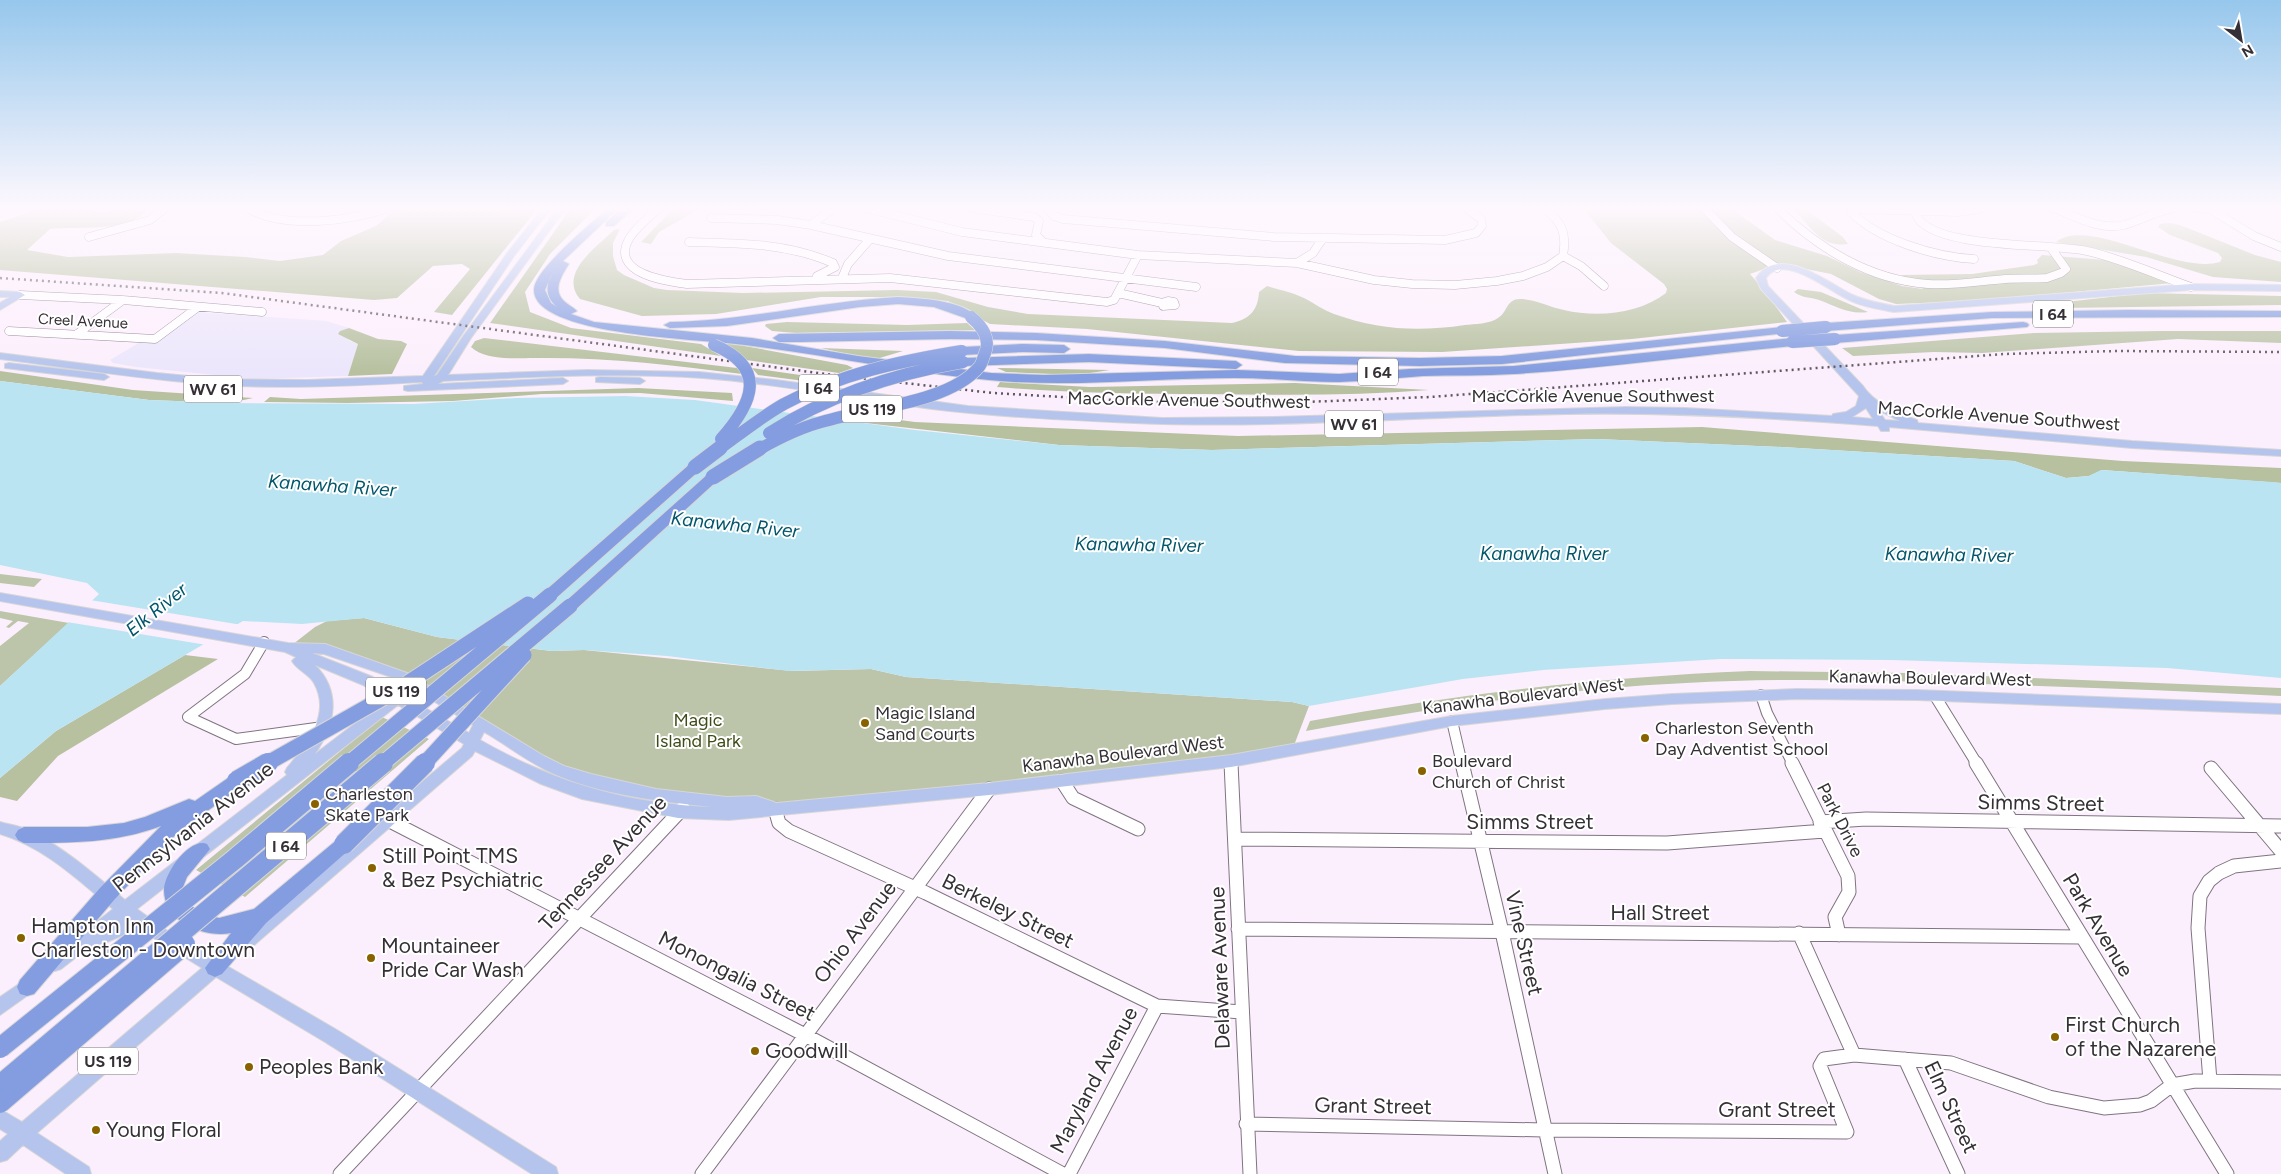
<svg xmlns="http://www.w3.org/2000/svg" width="2281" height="1174" viewBox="0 0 2281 1174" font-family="Figtree,sans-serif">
<rect width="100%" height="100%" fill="#fceffd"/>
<path fill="#ece6fc" d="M194,312l132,9 23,7 -9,3 10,10 8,3 -10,32 -94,3 -118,-12 -23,-4 -3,-3 32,-19 24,-6z"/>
<path fill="#bcc5a9" d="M2160,331h121v12l-103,-4 -196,14 -48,-1 -81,4 -11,-8 192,-15z
M0,574l42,5 -8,8 -34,-4z
M0,611l69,12 -69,63v-40l29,-23 -11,-2 -9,7 -3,-1 7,-6 -13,-3z
M364,618l73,19 115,14 32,-1 209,21 78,-2 35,8 386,25 17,4 -16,42 -518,61 -48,-6 -136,-23 -85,-42 -143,-77 -75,-13 27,-21 12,-6z
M1750,671l157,2 374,15v8c-90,-5 -180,-8 -270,-11 -108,-4 -217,-8 -325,-2 -127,6 -254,25 -380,48l4,-10c146,-27 292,-44 440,-50z
M382,717l47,22 -184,158 -49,-27z"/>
<path fill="#b7c1a0" d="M43,208h48l8,5 30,-5h19c-15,25 -71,18 -98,21l-23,21 41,7 108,-4 70,4 34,4 43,-6 18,-14 35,-15 20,-17 142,-1 -86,107 -18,-3 36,-43 -8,-5 -29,2 -36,32 -23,2 -374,-30v-48z
M571,208h25l-46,46 -25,38 5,20 41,16 130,16 20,12 -231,-33z
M674,208h27l-42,24 -8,12 -10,-2z
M1583,208h150l3,4 39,28 52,16 33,16 42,14 21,3 -22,-14 71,-1 62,-9 4,-2 -1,-3 5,-5 64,5 67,23 -200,18 -77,3 -17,-5 -48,-25 -45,-9 -22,4 -14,5 14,16 23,32 -155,17 -190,13 -143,-1 -212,-22 -97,-5 -42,-23 -52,-4h-75l-105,17 -74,2 -62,-17c-22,-26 17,-52 34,-69l6,-1 -7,14v13l4,14 7,5 30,13 13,2 76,3 154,-3 39,2 52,15 40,7 204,9c18,-4 26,-13 27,-31l8,-6c13,4 25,6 37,12 10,5 19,12 30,16 45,16 84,18 131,11 9,-1 25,-1 33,-7 10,-6 8,-19 22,-19 15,0 29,8 44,11 33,8 75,4 102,-17l1,-4 -3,-5 -53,-41z
M1792,208h12l39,29 5,7c-29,4 -37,-19 -56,-36z
M2170,223l10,2 75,30 26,7v20l-68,-5 -67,-20 -90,-15c34,-26 119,33 164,20l2,-4 -4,-5 -48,-18 -12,-8 2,-3z
M1798,289l23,3 47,20c-19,3 -32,-6 -49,-12 -9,-3 -17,-2 -25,-8z
M2145,293l136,3v9l-221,3 -3,-5z
M787,322l120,3 60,-2 8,7 -179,3 -24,-2 -7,-5 1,-2z
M349,328l29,11 23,2 6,3 -15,30 -44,2 10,-32 -20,-10 2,-3z
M484,338l253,30 5,6c-69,-9 -138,-17 -208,-16 -19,0 -48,3 -63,-11l4,-6z
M723,342l124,23 6,3 -14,5 -93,-13z
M821,348l82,3 -30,9z
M752,368l69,10 -9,4 -54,-7z
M997,368l113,2 -33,5 -71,-3z
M0,371l133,19 120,8 -23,5 -81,-3 -149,-19z
M1000,382l90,5 205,-4 134,7c-74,6 -149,5 -224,4 -69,0 -138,-1 -208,-7z
M638,388l94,5 1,8 -93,-8 -98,1 -89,7 -105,2 -84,-1 6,-5 31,2z
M869,416l46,6 323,14 464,-9 421,34 158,7v15l-179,-13 -13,6 -23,2 -52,-17 -232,-14 -185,-8 -385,11 -153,-5 -194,-22z
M185,655l33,4 -160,97 -41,45 -17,-4v-19l56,-47z"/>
<path fill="#bbe4f2" d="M0,381l149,19 81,3 184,1 102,-6 109,-2 70,4 220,30 144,15 153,5 385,-11 185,8 232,14 52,17 23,-2 12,-6 171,12 9,1v195l-114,-10 -277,-8 -169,-1 -178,11 -80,9 -154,27 -17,-4 -386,-25 -35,-8 -82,2 -122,-15 -83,-6 -32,1 -115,-14 -73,-19 -62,6 -59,-3 -187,110 -56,47v-92l99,-92 -12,-11 -87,-18z"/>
<path fill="#fceffd" d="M90,600l152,25 -35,20 -140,-23z"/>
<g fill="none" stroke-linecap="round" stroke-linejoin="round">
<defs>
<path id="minor-far2" d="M247,208c38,22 102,13 142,0
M659,208c-10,9 -23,19 -30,31 -19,34 35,42 58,45l203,-6 217,24 7,-2 24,-45
M866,208l96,24 176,23 159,8 77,17 38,4 43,1 42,-4 26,-5 24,-9 16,-11c4,-23 -1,-34 -19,-48
M972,208l62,9 5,4 -3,14 6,6
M1047,208l7,8 9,3 211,18 171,3 31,-7 6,-7 -1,-7 -15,-11
M1704,208l28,29 45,31
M1777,208c40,40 93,72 151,76 26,2 51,-3 77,-5 14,-1 28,0 42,-1l14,-5 5,-4 -15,-21
M1912,208c3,4 5,9 8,13 27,28 128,22 167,30 36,8 70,24 104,36
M2053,208c22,8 47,23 71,17 18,-5 33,-15 52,-17
M2197,208h19
M2210,209l44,27 27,11
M711,218l66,2 34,5 137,31 248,31
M811,225l22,-17
M89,237l61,-17 15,-12
M689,242c50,1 98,1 144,21l2,4 -18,9
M1563,256l18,10 23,20
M1974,259c-38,-2 -96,-19 -123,-47l9,-3 98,3 26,-4
M1297,263l16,-10 10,-15
M842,278l6,-14 22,-25
M1118,293l44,10
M20,295l103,5 139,12
M1168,301l6,1 1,3 -12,1 -1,-3z
M9,331l146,8 43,-32
M77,334l46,-34"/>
<path id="minor-far1" d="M1761,695l6,18 26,51
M1935,696l42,68
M188,717l48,22 87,-12
M188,717l57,-43 19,-32
M1452,721l10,43
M1231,761v3"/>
<path id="minor" d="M1231,763l19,411
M1462,763l40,169 53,242
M1792,763l56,113 1,16 -14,25 4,18
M1976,763l251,411
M2211,768l70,83
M1062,781l11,17 65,31
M775,809l4,14 10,8 137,62 231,113 85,6
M388,820l417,215 258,139
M1820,822l46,-3 415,7
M1235,839l432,4 158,-12
M1238,929l843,8
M1799,933l55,122
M1905,1059l53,115
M2210,1081l-12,-153 2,-32 9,-15 10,-8 15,-7 47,-5
M1246,1124l298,6 303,2 -27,-66 4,-7 30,-4 97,8 98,34 55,11 36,-3 11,-4 21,-16 23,-4 86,1
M340,1174l343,-366
M702,1174l287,-385
M1069,1174l88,-168"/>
<path id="major" d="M543,208h8l-37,48 -80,120 3,-1 27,-40 94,-127h8l-95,130 -23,37 139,-5 112,2 77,8 192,26 194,12 111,-1 353,-10 59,1 147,8 1,-2 13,-2 10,-6 3,-10 -98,-107 -5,-11c24,-35 72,5 97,17 13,6 27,8 41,11l297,-22 90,1v6l-90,-1 -297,22c-15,-3 -31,-5 -45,-12 -19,-8 -66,-48 -83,-22l2,8 95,100c11,17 34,27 54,34l1,3 214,18 149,9v6l-149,-8 -243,-21v4h-8l-3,-5c-104,-8 -207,-14 -311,-12 -144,2 -289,15 -433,9 -68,-3 -135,-6 -202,-14 -77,-10 -152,-25 -229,-31 -87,-6 -174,-1 -260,3l-5,3 125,-6 5,3 -5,3 -155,7 -4,-1v-4l19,-2 -1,-2c-67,4 -136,7 -204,3 -73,-5 -145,-17 -218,-26v-6l157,20 63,6 87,1 116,-4 85,-124zM1866,408l7,11 -21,-2zM1878,410l22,11 -15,-1z
M0,291l20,1 5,3 -25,15v-7l10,-6h-10z
M9,363l95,11 5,3 -5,3 -99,-12v-4z
M600,377l40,1 5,3 -5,3 -44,-2v-4z
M0,593l288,50 37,1 82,29 137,83 20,10 27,8 65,15 71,8 29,-1 21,7 212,-20 242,-28 221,-39 153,-17 67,-5 124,-5 121,1 364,14v10l-364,-14 -121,-1 -124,5 -67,5 -153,17 -221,41 -242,28 -260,25 -51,-2 -96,-19 -41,-15 -66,-33 -3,5 -219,190 -6,2 -6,-2 -2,-5 2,-5 221,-188 2,-4 -66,-39 -261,204 32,23 45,26 6,-2 6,2 2,5 -1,3 110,64 219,137 2,7h-26l-207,-132 -109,-65 -179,156 52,34 2,7h-25l-43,-29 -16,15 -7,2v-21l8,-7 -8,-5v-20l22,13 180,-154 -58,-36 -23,4 -30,13 -3,-1 -27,21 -6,2 -6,-2 -2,-5 2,-5 64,-50c-35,-29 -69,-62 -113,-75v-12c10,3 21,4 30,9 35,17 65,44 95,69l162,-125 -2,-3 2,-4c19,-23 45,-53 27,-85 -5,-9 -17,-13 -22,-22l4,-4 -11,-5 -285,-51zM312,653l12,1 73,25 76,46 -4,8 -61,-35 2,-4 -2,-4 -5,-1 -6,2 -24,-14zM315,665l48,20 24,14 -72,55c20,-29 27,-62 0,-89zM484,732c23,13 44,30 68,41 45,21 111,29 160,34 -84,-3 -159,-25 -232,-67z
M32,975l6,3 2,5 -2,5 -38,27v-18z"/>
<path id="highway" d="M608,208h11l-56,53 6,3c-7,11 -17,26 -5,37 4,4 9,6 13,10l-6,3 23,8 158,16 106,18 133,17 53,2 193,-5 102,4 70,-5 105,-3 278,-28 6,4 -6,4c-93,9 -186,22 -278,28 -31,2 -61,1 -91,2 -28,2 -56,5 -84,6 -35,0 -70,-4 -105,-4 -81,0 -164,10 -245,2 -88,-8 -175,-28 -263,-37 -32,-4 -195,-9 -192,-54 1,-20 58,-66 74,-81zM552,274c-7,12 -6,24 5,33l-6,-4 -6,-13z
M623,208h11l-20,18h-8v-4z
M898,297c21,1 64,3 79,20l-6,3 -37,-13 -36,-3 -38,3 -133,19 -57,2 -6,-3 6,-3c77,-1 151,-21 228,-25z
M2128,310l153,1v6l-289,1 -166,13 -6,-4 6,-4 166,-11z
M2023,322l4,1 2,2 -2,2 -192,16 -6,-4 6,-4z
M1782,327l4,2 2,2 -2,2 -284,31 -82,2 -135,-3 -120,-15 -129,-8 -86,-1 -150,3h-21l-6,-4 6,-4 171,-3 86,2 129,8 130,15 125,2 82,-2z
M1023,344l41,1 6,4 -6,4 -41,-1 -61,3 -6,-4 6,-4z
M1089,354l147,7 6,4 -6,4 -147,-7 -126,4 -6,-4 6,-4z
M695,463l7,4 -2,3 -145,129h-10l-3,-4 3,-4 145,-127z
M713,473l7,4 -2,3 -143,130h-10l-3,-4 3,-4 143,-128z
M237,774l6,2 3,5 -3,5 -63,44 -66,70 -80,94 -7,2 -7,-2 -3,-7 3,-7 80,-92 61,-62c-45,17 -90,17 -137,17l-6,-3 -3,-5 3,-5 6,-3h63l37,-4 21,-6 44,-18 6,2 36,-25z
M344,836l6,3 3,5 -3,5 -84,74 -44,51 -7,3 -7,-3 -3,-6 26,-35c-27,5 -67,-11 -67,-43 0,-17 26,-53 43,-46l3,5 -23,28 -4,10 1,9 9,11 9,7 17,4 35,-9 84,-70z"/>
</defs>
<use href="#minor-far2" stroke="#7f7481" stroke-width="9"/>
<use href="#minor-far1" stroke="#7f7481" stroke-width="12"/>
<use href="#minor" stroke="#7f7481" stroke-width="15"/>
<use href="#major" stroke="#d7d6d7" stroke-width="2"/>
<use href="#highway" stroke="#d7d6d7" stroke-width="2"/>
<use href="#minor-far2" stroke="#fff" stroke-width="8"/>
<use href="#minor-far1" stroke="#fff" stroke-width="10"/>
<use href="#minor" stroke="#fff" stroke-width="13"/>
<use href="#major" fill="#b5c4ec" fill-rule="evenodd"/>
<use href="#highway" fill="#849de0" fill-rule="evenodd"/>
<path stroke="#5e575e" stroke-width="2.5" stroke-dasharray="2 4" stroke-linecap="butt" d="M0,278l222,15 611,82 160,18 156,9h156l125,-5 574,-43 112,-3 165,1"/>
<defs>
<path id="highway-bridge-far2" d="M1782,331l44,-4
M1792,342l43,-3
M714,345c54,23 39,58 7,94
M769,433c60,-38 124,-59 194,-71
M718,450c22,-16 43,-33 66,-46 56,-30 116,-43 178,-53
M758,450c21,-12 43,-23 67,-29 43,-13 124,-18 154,-54 3,-3 4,-9 6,-14 6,-14 -3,-27 -14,-36"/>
<path id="highway-bridge-far1" d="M695,467l25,-19
M713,477l47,-29
M266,764l131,-74 131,-86
M348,764l202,-169
M382,764l188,-158
M424,764l100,-109"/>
<path id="highway-bridge" d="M237,781l31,-18
M344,844l81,-81
M0,1048l235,-189 114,-96
M0,1085l383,-322
M0,1103l185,-159"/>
</defs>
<use href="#highway-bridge-far2" stroke="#d7d6d7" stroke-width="13" stroke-linecap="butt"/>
<use href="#highway-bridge-far1" stroke="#d7d6d7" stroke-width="17" stroke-linecap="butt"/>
<use href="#highway-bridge" stroke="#d7d6d7" stroke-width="22" stroke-linecap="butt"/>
<use href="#highway-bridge-far2" stroke="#849de0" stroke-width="12"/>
<use href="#highway-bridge-far1" stroke="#849de0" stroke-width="15"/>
<use href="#highway-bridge" stroke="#849de0" stroke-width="20"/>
</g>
<linearGradient id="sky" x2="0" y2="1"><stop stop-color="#96c7ec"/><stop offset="0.56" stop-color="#fef8fe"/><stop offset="1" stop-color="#fef8fe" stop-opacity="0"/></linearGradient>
<rect width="2281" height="372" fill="url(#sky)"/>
<g fill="#896200" stroke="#fff" stroke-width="2">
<circle cx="865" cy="723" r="5"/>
<circle cx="1645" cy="738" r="5"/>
<circle cx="1422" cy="771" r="5"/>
<circle cx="315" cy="804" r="5"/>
<circle cx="372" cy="868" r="5"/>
<circle cx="21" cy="938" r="5"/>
<circle cx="371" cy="958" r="5"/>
<circle cx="2055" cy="1037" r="5"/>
<circle cx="755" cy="1051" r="5"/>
<circle cx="249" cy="1067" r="5"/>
<circle cx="96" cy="1130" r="5"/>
</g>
<g text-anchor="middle" stroke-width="4" stroke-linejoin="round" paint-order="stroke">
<g font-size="15" fill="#353035" stroke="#fff">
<text transform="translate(83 321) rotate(3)" y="5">Creel Avenue</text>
</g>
<g fill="#fff" stroke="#726e72" stroke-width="1">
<rect x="2033" y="300.5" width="40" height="27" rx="4"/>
<rect x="1358" y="358.5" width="40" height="27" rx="4"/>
<rect x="799" y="374.5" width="40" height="27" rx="4"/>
<rect x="184" y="375.5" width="58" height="27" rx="4"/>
<rect x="842" y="395.5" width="60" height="27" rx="4"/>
<rect x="1325" y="410.5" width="58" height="27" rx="4"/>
<rect x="366" y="677.5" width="60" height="27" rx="4"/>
<rect x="266" y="832.5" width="40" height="27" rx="4"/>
<rect x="78" y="1047.5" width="60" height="27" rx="4"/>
</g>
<g font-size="16" font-weight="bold" fill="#353035">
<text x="2053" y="320">I 64</text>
<text x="1378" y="378">I 64</text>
<text x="819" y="394">I 64</text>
<text x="213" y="395">WV 61</text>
<text x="872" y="415">US 119</text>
<text x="1354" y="430">WV 61</text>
<text x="396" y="697">US 119</text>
<text x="286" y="852">I 64</text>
<text x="108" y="1067">US 119</text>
</g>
<g font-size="18" fill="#353035" stroke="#fff">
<text x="1593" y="402">MacCorkle Avenue Southwest</text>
<text transform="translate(1189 400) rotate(1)" y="6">MacCorkle Avenue Southwest</text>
<text transform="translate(1999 416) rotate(4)" y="6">MacCorkle Avenue Southwest</text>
<text transform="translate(1930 678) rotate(1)" y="6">Kanawha Boulevard West</text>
<text transform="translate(1523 696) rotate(-7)" y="6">Kanawha Boulevard West</text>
<text transform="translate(1123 754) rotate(-7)" y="6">Kanawha Boulevard West</text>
<text transform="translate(1840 820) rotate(63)" y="6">Park Drive</text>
</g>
<g font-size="18" fill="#353035" stroke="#fff" text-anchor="start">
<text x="875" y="719">Magic Island<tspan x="875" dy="21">Sand Courts</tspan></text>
<text x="1655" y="734">Charleston Seventh<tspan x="1655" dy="21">Day Adventist School</tspan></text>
<text x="1432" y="767">Boulevard<tspan x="1432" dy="21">Church of Christ</tspan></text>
<text x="325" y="800">Charleston<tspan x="325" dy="21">Skate Park</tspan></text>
</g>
<g font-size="18" fill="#3e4c18" stroke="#fff">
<text x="698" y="726">Magic<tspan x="698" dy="21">Island Park</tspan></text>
</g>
<g font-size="19" font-style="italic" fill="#01566b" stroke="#fff">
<text transform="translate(332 485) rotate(4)" y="7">Kanawha River</text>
<text transform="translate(735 524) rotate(6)" y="7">Kanawha River</text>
<text transform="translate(1139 544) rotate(1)" y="7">Kanawha River</text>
<text x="1544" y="560">Kanawha River</text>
<text transform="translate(1949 554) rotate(1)" y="7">Kanawha River</text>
<text transform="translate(156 609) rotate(-39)" y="7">Elk River</text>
</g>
<g font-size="21" fill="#353035" stroke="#fff">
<text transform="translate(2041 803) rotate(1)" y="7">Simms Street</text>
<text x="1530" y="829">Simms Street</text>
<text transform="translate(193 827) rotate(-38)" y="7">Pennsylvania Avenue</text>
<text transform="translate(603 863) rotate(-47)" y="7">Tennessee Avenue</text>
<text transform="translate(1008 911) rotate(26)" y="7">Berkeley Street</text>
<text x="1660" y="920">Hall Street</text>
<text transform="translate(2098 925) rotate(59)" y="7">Park Avenue</text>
<text transform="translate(855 932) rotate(-53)" y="7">Ohio Avenue</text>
<text transform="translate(1524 943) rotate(77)" y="7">Vine Street</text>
<text transform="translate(1220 968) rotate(-92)" y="7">Delaware Avenue</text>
<text transform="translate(737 976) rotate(27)" y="7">Monongalia Street</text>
<text transform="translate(1094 1080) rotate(-62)" y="7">Maryland Avenue</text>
<text transform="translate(1373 1106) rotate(1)" y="7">Grant Street</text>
<text transform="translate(1951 1107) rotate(65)" y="7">Elm Street</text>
<text x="1777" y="1117">Grant Street</text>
</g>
<g font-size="21" fill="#353035" stroke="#fff" text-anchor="start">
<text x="382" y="863">Still Point TMS<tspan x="382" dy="24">&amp; Bez Psychiatric</tspan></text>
<text x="31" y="933">Hampton Inn<tspan x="31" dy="24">Charleston - Downtown</tspan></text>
<text x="381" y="953">Mountaineer<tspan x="381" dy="24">Pride Car Wash</tspan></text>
<text x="2065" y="1032">First Church<tspan x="2065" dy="24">of the Nazarene</tspan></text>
<text x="765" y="1058">Goodwill</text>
<text x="259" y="1074">Peoples Bank</text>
<text x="106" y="1137">Young Floral</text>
</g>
</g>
<g transform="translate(2241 40) rotate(149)" stroke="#ffffff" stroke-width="4" paint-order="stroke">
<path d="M0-4L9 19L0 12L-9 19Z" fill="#353035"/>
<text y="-8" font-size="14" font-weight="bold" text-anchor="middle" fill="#353035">N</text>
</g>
</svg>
